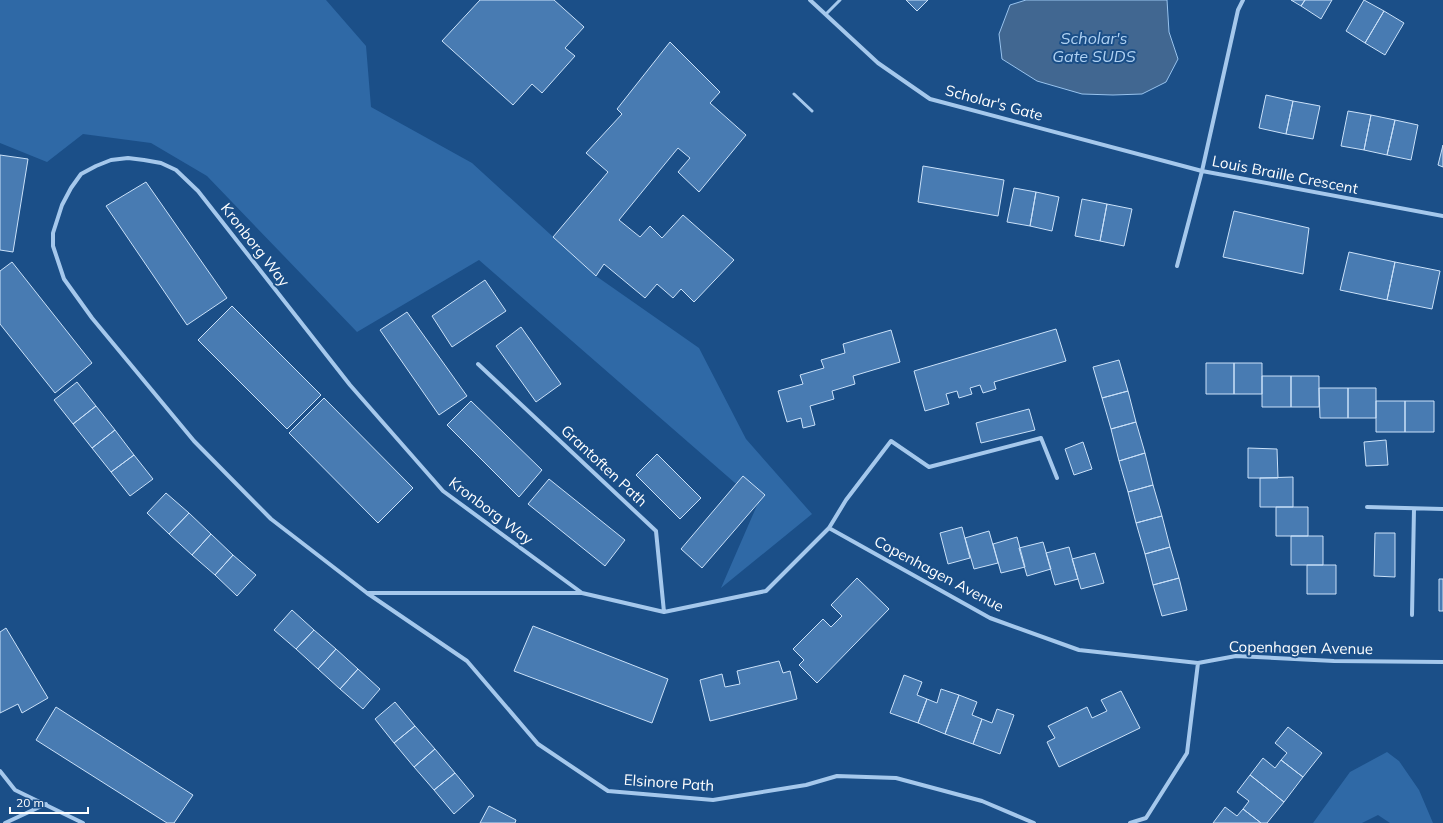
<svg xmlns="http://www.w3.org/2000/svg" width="1443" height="823" viewBox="0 0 1443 823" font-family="Mulish,sans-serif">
<rect width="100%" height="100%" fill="#1b4f88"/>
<path fill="#2f69a6" d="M0,0h326l40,46 5,61 101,56 124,113 103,72 47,91 66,75 -91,74 37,-85 -279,-243 -122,72 -150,-156 -56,-33 -68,-9 -36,28 -47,-19z
M1387,752l12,9 20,29 14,33h-43l-12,-8 -16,8h-49l37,-51z"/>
<path fill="#416791" stroke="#98c3ee" d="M1026,0h141l2,32 9,27 -12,23 -24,12 -29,1 -31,-1 -45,-13 -35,-22 -3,-25 11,-29z"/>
<path fill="#487bb2" stroke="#cae1f9" d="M480,0h74l30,27 -19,21 10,8 -33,37 -10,-9 -19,21 -71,-64z
M906,0h22l-11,11z
M1291,0h14l-4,6z
M1305,0h27l-11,19 -20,-13z
M1364,0l20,11 -19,32 -19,-12z
M1384,11l20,12 -19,32 -20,-12z
M670,42l50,50 -10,11 36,32 -47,57 -21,-20 12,-14 -12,-10 -59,72 21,17 10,-11 12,12 21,-23 51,45 -40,42 -13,-13 -8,9 -16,-14 -12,14 -41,-34 -8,12 -43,-39 55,-65 -22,-19 36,-39 -5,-5z
M1266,95l27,6 -7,33 -27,-6z
M1293,101l27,5 -7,33 -27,-5z
M1348,111l23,4 -7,35 -23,-4z
M1371,115l24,5 -8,35 -23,-5z
M1395,120l23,5 -7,35 -24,-5z
M1443,145v22l-5,-2z
M0,155l28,4 -15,93 -13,-2z
M923,166l81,14 -6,36 -80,-14z
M146,182l81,116 -40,27 -81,-119z
M1014,188l22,4 -6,34 -23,-4z
M1036,192l23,5 -7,34 -22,-5z
M1082,199l25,5 -7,37 -25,-5z
M1107,204l25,5 -8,37 -24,-5z
M1234,211l75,17 -6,46 -80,-17z
M1349,252l46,10 -8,38 -47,-10z
M12,262l80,101 -37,30 -55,-69v-53z
M1395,262l45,9 -8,38 -45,-9z
M485,280l21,31 -54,36 -20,-31z
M232,306l89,89 -34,34 -89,-89z
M407,312l60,84 -28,19 -59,-85z
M521,327l40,57 -25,18 -40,-56z
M1056,329l10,32 -72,21 2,7 -13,4 -3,-8 -10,3 2,6 -13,4 -2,-7 -11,3 3,10 -24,7 -11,-40z
M891,330l9,32 -47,14 2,8 -23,7 2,8 -24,7 5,19 -12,3 -2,-10 -14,4 -9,-31 25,-7 -3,-9 24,-7 -3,-8 24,-7 -2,-9z
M1119,360l9,31 -26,7 -9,-31z
M1206,363h28v31h-28z
M1234,363h28v31h-28z
M1262,376h29v31h-29z
M1291,376h28v31h-28z
M77,382l19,24 -23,18 -19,-24z
M1319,388h29v30h-28z
M1348,388h28v30h-28z
M1128,391l8,31 -25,7 -9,-31z
M324,398l89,90 -35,35 -89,-90z
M471,401l71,69 -23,27 -72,-72z
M1376,401h29v31h-29z
M1405,401h29v31h-29z
M96,406l19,24 -23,18 -19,-24z
M1029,409l6,21 -54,13 -5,-20z
M1136,422l9,31 -26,8 -8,-32z
M115,430l19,25 -23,17 -19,-24z
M1386,440l2,25 -22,1 -2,-24z
M1083,442l9,27 -18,6 -9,-26z
M1248,448l29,1 1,29h-30z
M1145,453l8,32 -25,7 -9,-31z
M657,454l44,44 -21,21 -44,-44z
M134,455l19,24 -23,17 -19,-24z
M743,476l22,19 -63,73 -21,-19z
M1293,477v30h-33v-29z
M549,479l76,61 -20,26 -77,-62z
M1153,485l9,31 -26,7 -8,-31z
M166,493l23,20 -20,21 -22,-21z
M1276,507h32v29h-32z
M189,513l22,21 -19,21 -23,-21z
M1162,516l8,31 -25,7 -9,-31z
M962,527l8,31 -22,6 -8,-31z
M989,531l9,32 -24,6 -9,-31z
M1375,533h20v44l-21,-1z
M211,534l22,21 -18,20 -23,-20z
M1291,536h32v29h-32z
M1017,537l8,30 -24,6 -8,-29z
M1043,542l8,27 -24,7 -8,-28z
M1069,547l9,32 -23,6 -9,-32z
M1170,547l9,31 -26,7 -8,-31z
M1095,553l9,30 -23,6 -9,-30z
M233,555l23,20 -19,21 -22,-21z
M1307,565h29v29h-29z
M857,578l32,31 -72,74 -18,-18 5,-5 -11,-11 30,-30 8,8 11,-11 -11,-11z
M1179,578l8,32 -25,6 -9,-31z
M1439,579h4v32h-4z
M292,610l22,20 -18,19 -22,-19z
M533,626l135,53 -16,44 -138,-52z
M6,628l42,70 -26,15 -4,-9 -18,9v-81z
M314,630l22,19 -18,20 -22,-20z
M336,649l22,20 -18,20 -22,-20z
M779,661l4,12 7,-2 7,28 -87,22 -10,-41 22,-6 3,13 15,-3 -3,-13z
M358,669l22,20 -17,20 -23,-20z
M904,675l18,7 -5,13 10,4 -9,24 -28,-10z
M941,689l18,6 -14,39 -27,-11 9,-24 10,4z
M1121,691l19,37 -81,39 -12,-25 8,-4 -7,-12 39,-19 5,11 15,-7 -6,-11z
M959,695l18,7 -5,13 10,4 -9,25 -28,-10z
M395,702l20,24 -21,17 -19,-24z
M56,707l137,88 -19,28h-7l-131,-83z
M997,709l17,6 -14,39 -27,-10 9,-25 10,4z
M415,726l20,23 -21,18 -20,-24z
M1288,727l34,26 -19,24 -22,-17 6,-7 -12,-10z
M435,749l20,24 -21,17 -20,-23z
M1263,758l12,10 6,-8 22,17 -19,25 -34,-27z
M455,773l19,23 -20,18 -20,-24z
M1250,775l34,27 -17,21h-6l-18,-14 6,-8 -12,-9z
M489,806l27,14 -1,3h-35z
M1225,807l12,9 6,-7 18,14h-48z"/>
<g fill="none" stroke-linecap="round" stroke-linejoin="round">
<path stroke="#a5c8ec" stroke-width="3" d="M826,14l14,-14
M794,94l18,17"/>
<path stroke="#a5c8ec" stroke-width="4" d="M810,0l68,63 52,36 272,72 241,45
M1177,266l25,-95 36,-161 5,-10
M478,364l178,167 8,81
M1367,507l76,2
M829,528l161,90 89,32 119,13 38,-7 98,5 109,1
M368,593h213
M1412,615l2,-106
M0,771l15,19 68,33
M5,823l41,-19
M1034,823l-52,-22 -86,-23 -59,-2 -31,9 -93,15 -105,-9 -70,-47 -71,-83 -100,-68 -96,-74 -77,-78 -102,-123 -28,-39 -11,-33v-13l9,-28 9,-17 10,-14 15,-8 15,-6 17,-2 16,2 17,3 15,7 22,21 152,194 93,106 139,102 82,19 102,-21 63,-63 17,-28 45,-59 38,26 112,-29 16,40
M1130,823l16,-5 41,-65 11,-90"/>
</g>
<g text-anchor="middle" stroke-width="4" stroke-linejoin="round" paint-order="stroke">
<g font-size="15" fill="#fff" stroke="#1b4f88">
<text transform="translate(994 103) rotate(15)" y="5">Scholar's Gate</text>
<text transform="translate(1285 175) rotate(11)" y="5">Louis Braille Crescent</text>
<text transform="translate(255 245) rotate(52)" y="5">Kronborg Way</text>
<text transform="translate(604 466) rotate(43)" y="5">Grantoften Path</text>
<text transform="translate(491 511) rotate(37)" y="5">Kronborg Way</text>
<text transform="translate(939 574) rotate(28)" y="5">Copenhagen Avenue</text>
<text transform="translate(1301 648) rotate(1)" y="5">Copenhagen Avenue</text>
<text transform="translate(669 783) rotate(4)" y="5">Elsinore Path</text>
</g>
<g font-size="16" font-style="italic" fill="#b0d2f3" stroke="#1b4f88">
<text x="1094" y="44">Scholar's<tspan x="1094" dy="18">Gate SUDS</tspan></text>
</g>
</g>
<path d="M10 807v6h78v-6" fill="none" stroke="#ffffff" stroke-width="2"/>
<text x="16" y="807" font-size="12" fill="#ffffff" stroke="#1b4f88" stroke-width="3" paint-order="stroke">20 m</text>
</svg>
